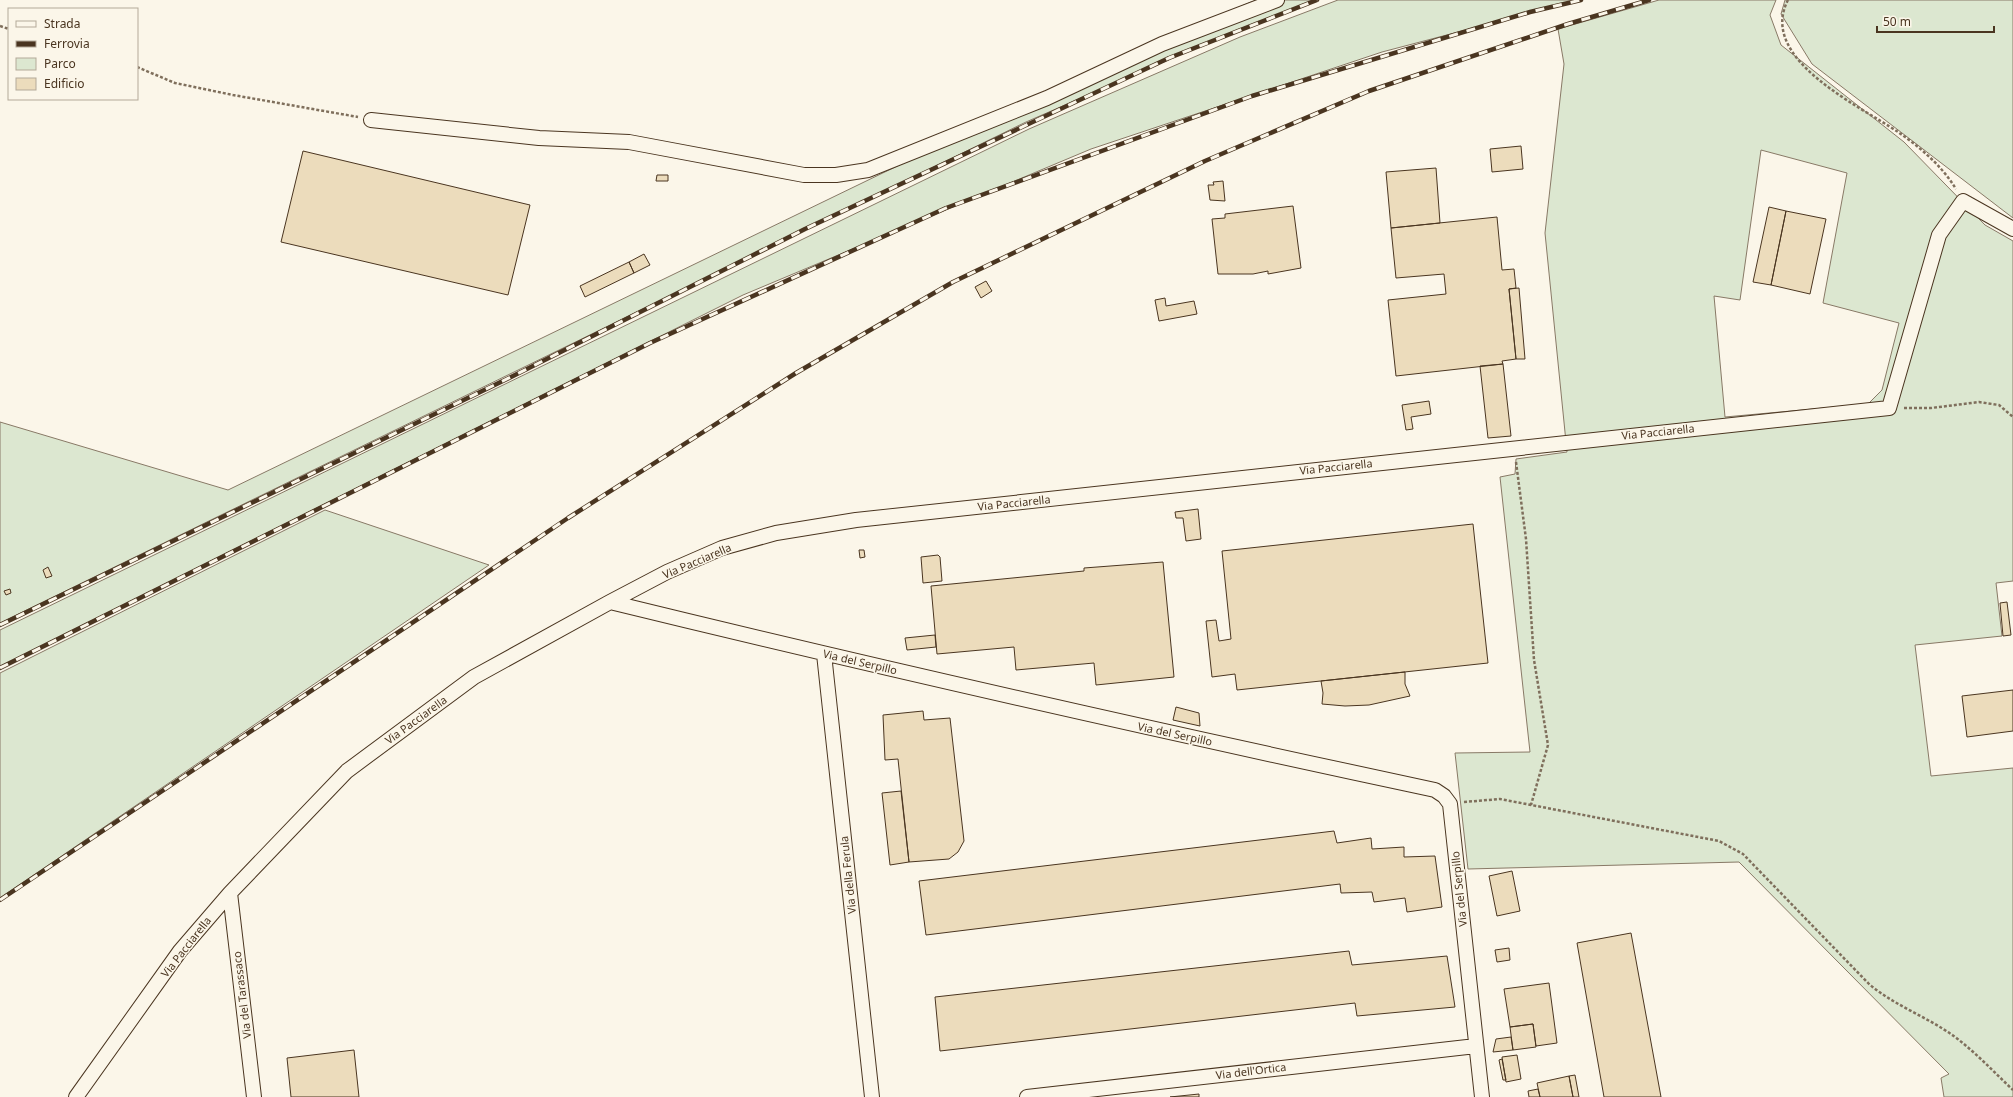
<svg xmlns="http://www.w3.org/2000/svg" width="2013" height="1097" viewBox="0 0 2013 1097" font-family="'Noto Sans',sans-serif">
<rect width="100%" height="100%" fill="#fbf6e9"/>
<path fill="#dce7d0" stroke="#887966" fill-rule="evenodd" d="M1256,0h62l-81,30 -211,92 -1026,501v-201l228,68 913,-442z
M1338,0h242l-198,52 -291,97 -348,146 -743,371v-36l1029,-501 211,-92z
M1659,0h117l-6,15 11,30 123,97 81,83 28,16v340l-17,2 6,53 -87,9 16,131 82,-8v329h-69l-3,-19 8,-4 -210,-212 -271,7 -13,-116 75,-1 -30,-275 15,-3 1,-15 51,-7 -22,-219 19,-169 -6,-35zM1761,150l86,23 -24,130 76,20 -17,67 -14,14 -143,13 -11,-121 26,4z
M1785,0h228v218l-201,-154 -31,-50z
M325,510l164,55 -489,333v-225z"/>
<path fill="#ecdcbc" stroke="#4a3520" d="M1521,146l2,23 -31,3 -2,-23z
M303,151l227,54 -22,90 -227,-53z
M1436,168l4,55 -49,5 -5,-56z
M657,175h11v6h-12z
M1223,181l2,20 -15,-1 -2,-15h6l-1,-3z
M1293,206l8,62 -33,6v-3l-15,3h-35l-6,-55 13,-1v-4z
M1769,207l17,4 -15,74 -18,-3z
M1786,211l40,8 -16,75 -39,-9z
M1497,217l5,53 12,-1 2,19 -7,1 7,70 -14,2 1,3 -107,12 -8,-76 58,-6 -2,-20 -48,4 -5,-50z
M644,254l6,11 -16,8 -5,-11z
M629,262l5,11 -49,24 -5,-11z
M986,281l6,10 -11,7 -6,-11z
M1519,288l6,71h-9l-7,-70z
M1165,298l1,8 28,-5 3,13 -38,7 -4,-21z
M1503,364l8,72 -23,2 -8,-72z
M1429,401l2,13 -20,3 2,12 -7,1 -4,-25z
M1198,509l3,30 -15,2 -3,-23h-7l-1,-6z
M1473,524l15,139 -251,27 -2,-16 -23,3 -6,-56 10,-1 3,21 12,-2 -9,-88z
M859,550h5l1,7 -5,1z
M938,555l2,2 2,24 -19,2 -2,-26z
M1163,562l11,115 -78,8 -2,-22 -78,7 -2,-23 -77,7 -6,-68 153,-15v-3z
M48,567l4,9 -6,2 -3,-8z
M10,589l1,4 -5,2 -2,-4z
M2007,602l4,33 -8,1 -3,-33z
M935,635l1,12 -29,3 -2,-12z
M1405,672v12l5,12 -41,9 -24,1 -23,-2 1,-11 -2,-12z
M2013,690v41l-46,6 -5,-41z
M1176,707l23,6 1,13 -27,-6z
M923,711l1,9 26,-2 14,123 -6,11 -9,7 -40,3 -11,-103 -13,1 -2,-45z
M901,791l8,71 -19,3 -8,-72z
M1334,831l3,12 34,-5 1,11 32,-2v10l31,-1 7,51 -35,5 -2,-14 -31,4 -2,-10 -31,1 -1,-9 -414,51 -7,-54z
M1512,871l8,40 -23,5 -8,-40z
M1631,933l30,164h-57l-27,-154z
M1509,948l1,12 -13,2 -2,-12z
M1349,951l3,14 95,-9 8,51 -98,9 -2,-13 -415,48 -5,-54z
M1549,983l8,60 -21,3 -3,-22 -23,3 -6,-38z
M1533,1024l3,23 -23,3 -3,-23z
M1511,1037l2,13 -20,2 3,-13z
M354,1050l5,47h-68l-4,-39z
M1517,1055l4,24 -15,3 -4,-25z
M1502,1059l4,21h-3l-4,-20z
M1575,1075l4,22h-6l-4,-21z
M1569,1076l4,21h-33l-3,-14z
M1538,1089l2,8h-11l-1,-6z
M1199,1094v3h-29z"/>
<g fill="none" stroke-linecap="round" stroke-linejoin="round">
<defs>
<path id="minor" d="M371,120l168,18 90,4 175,33h32l32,-5 179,-72 115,-54 115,-44
M610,602c274,67 549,129 825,188l9,6 6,8 32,293
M824,654l48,443
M230,893l24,204
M76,1097l104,-146 50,-58 117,-122 127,-94 136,-75 57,-30 55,-24 54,-15 80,-13 1033,-112 50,-173 24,-34 50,28
M1027,1097l449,-51"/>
</defs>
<use href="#minor" stroke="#4a3520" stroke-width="16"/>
<path stroke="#7f6f5c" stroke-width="2.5" stroke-dasharray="3 2" stroke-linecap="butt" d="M1788,0c-31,59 72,106 110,132 22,15 44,34 58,57
M0,26l9,3
M137,67l38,16 58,12 125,22
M1904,408h27l48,-6 20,3 14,12
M1516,462l10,77 8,121 14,85 -17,60
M1464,802l36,-3 219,42 24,13 126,130c27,23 62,34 90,56 19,15 36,33 54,50"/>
<use href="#minor" stroke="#fbf6e9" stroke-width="14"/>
<defs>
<path id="rail" d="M0,625l515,-250 290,-146 364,-171 148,-58
M0,668l650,-325 296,-135 306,-112 278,-84 51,-12
M0,900l568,-382 228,-145 157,-91 252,-121 164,-70 199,-67 81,-24"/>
</defs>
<use href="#rail" stroke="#4a3520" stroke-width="4.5"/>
<use href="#rail" stroke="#fbf6e9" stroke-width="3" stroke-dasharray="9" stroke-linecap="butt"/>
</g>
<g text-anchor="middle" stroke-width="3" stroke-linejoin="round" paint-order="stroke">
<g font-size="11" fill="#4a3520" stroke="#fbf6e9">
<text transform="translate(1658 432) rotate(-6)" y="4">Via Pacciarella</text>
<text transform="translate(1336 467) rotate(-6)" y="4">Via Pacciarella</text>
<text transform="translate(1014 503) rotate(-6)" y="4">Via Pacciarella</text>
<text transform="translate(697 561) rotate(-23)" y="4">Via Pacciarella</text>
<text transform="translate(860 662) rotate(13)" y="4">Via del Serpillo</text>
<text transform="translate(416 720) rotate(-36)" y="4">Via Pacciarella</text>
<text transform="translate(1175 734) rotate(12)" y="4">Via del Serpillo</text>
<text transform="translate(848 875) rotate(-96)" y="4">Via della Ferula</text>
<text transform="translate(1459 889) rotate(-96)" y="4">Via del Serpillo</text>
<text transform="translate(186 947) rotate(-52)" y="4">Via Pacciarella</text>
<text transform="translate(242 995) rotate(-97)" y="4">Via del Tarassaco</text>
<text transform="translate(1251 1071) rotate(-7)" y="4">Via dell'Ortica</text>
</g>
</g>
<rect x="8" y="8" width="130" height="92" fill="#fbf6e9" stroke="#b4a999"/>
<rect x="16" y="21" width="20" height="6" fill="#fbf6e9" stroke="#b4a999"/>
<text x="44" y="28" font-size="12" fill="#4a3520">Strada</text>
<rect x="16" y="41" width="20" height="6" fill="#4a3520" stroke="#b4a999"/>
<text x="44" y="48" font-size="12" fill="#4a3520">Ferrovia</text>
<rect x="16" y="58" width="20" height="12" fill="#dce7d0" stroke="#b4a999"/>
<text x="44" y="68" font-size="12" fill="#4a3520">Parco</text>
<rect x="16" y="78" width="20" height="12" fill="#ecdcbc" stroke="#b4a999"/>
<text x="44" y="88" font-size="12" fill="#4a3520">Edificio</text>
<path d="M1877 26v6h117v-6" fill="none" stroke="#4a3520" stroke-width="2"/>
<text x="1883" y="26" font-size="12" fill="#4a3520" stroke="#fbf6e9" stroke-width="3" paint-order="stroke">50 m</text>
</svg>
